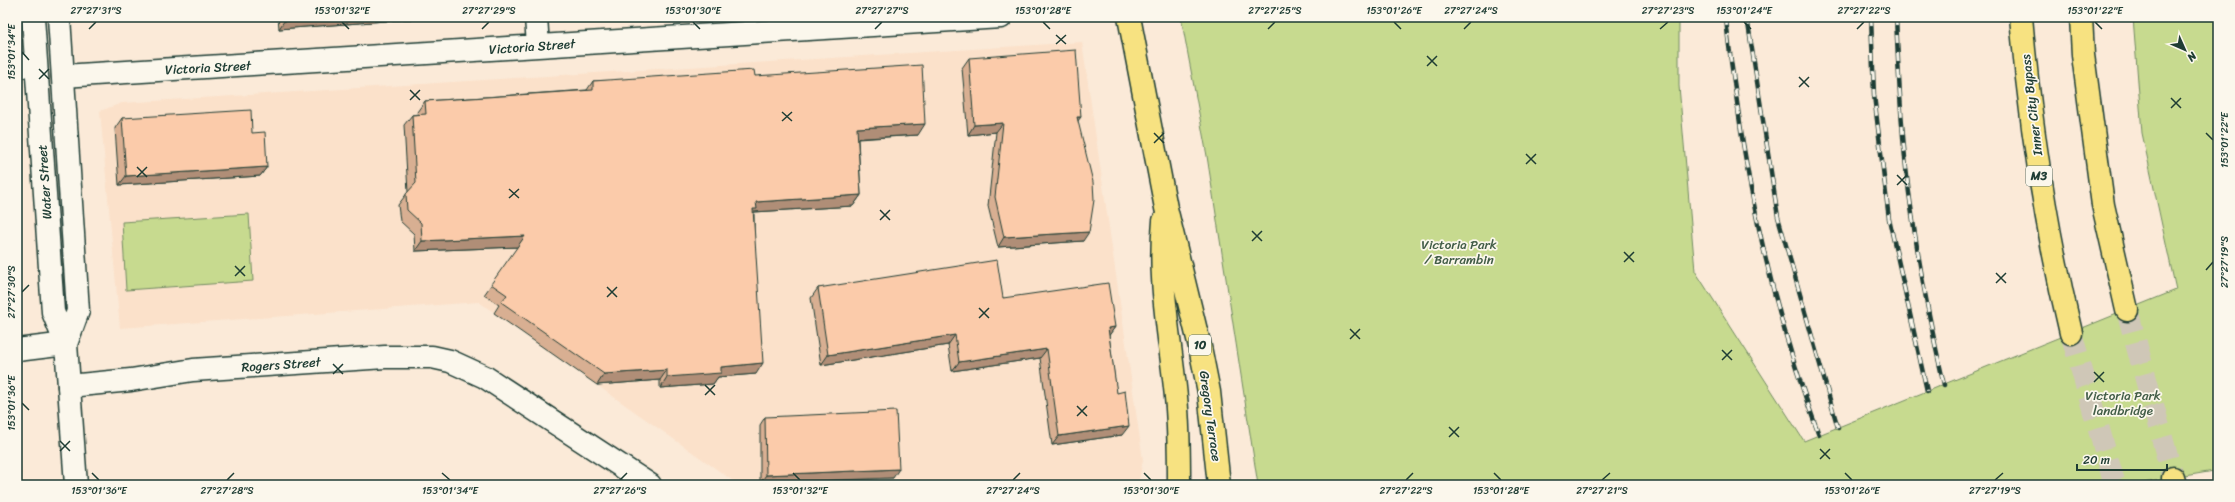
<svg xmlns="http://www.w3.org/2000/svg" width="2235" height="502" viewBox="0 0 2235 502" font-family="Sriracha,sans-serif">
<rect width="100%" height="100%" fill="#fbead8"/>
<filter id="ink" filterUnits="userSpaceOnUse"><feTurbulence type="fractalNoise" baseFrequency=".025" numOctaves="2"/><feDisplacementMap in="SourceGraphic" scale="8" xChannelSelector="R" yChannelSelector="G"/><feConvolveMatrix kernelMatrix="1 2 1 2 8 2 1 2 1" color-interpolation-filters="sRGB"/></filter>
<g filter="url(#ink)">
<path fill="#fbe1ca" d="M1082,42l61,418 -5,25h-399l-260,-183 -359,26 -20,-217 22,-8z
M17,395l6,90h-6z"/>
<path fill="#c7da8f" stroke="#738c62" d="M1181,17h498v69l16,185 109,170 372,-151 -34,-157 -9,-116h85v464l-4,-10 -83,14h-873l-51,-329z
M249,214l4,67 -127,9 -4,-68z"/>
<g fill="none" stroke-linecap="round" stroke-linejoin="round">
<path stroke="#cfc7b7" stroke-width="22" stroke-dasharray="22 11" stroke-linecap="butt" d="M2127,310l46,168
M2071,333l44,152"/>
<defs>
<path id="street" d="M536,17l2,29
M17,68l18,-7
M63,76l938,-59
M17,350l49,-6
M69,386l62,-6 62,-10 192,-13h47l18,4 35,16 165,108"/>
<path id="secondary" d="M33,17l20,295 13,32 10,141
M59,17l19,294 -12,33"/>
<path id="primary" d="M1129,17l37,191 34,139 9,45 10,93
M1164,221c-6,62 6,115 12,176 3,29 3,59 3,88"/>
<path id="highway" d="M2021,17c9,107 25,212 50,316
M2081,17l2,38 20,150 24,105
M2173,478l2,7"/>
</defs>
<use href="#street" stroke="#1f3d34" stroke-width="25"/>
<use href="#secondary" stroke="#1f3d34" stroke-width="25"/>
<use href="#primary" stroke="#1f3d34" stroke-width="25"/>
<use href="#highway" stroke="#1f3d34" stroke-width="25"/>
<use href="#street" stroke="#fbf7ec" stroke-width="22"/>
<use href="#secondary" stroke="#fbf7ec" stroke-width="22"/>
<use href="#primary" stroke="#f7e281" stroke-width="22"/>
<use href="#highway" stroke="#f7e281" stroke-width="22"/>
<defs>
<path id="rail" d="M1726,17c2,26 6,52 10,78 15,116 42,230 83,340
M1747,17l31,200 60,211
M1871,17l3,78 15,124 38,172
M1896,17c3,66 6,132 16,197 8,57 19,114 32,171"/>
</defs>
<use href="#rail" stroke="#1f3d34" stroke-width="4.5"/>
<use href="#rail" stroke="#fbf7ec" stroke-width="3" stroke-dasharray="9" stroke-linecap="butt"/>
</g>
<path fill="#d8af92" stroke="#1f3d34" d="M278,17h161l-160,12z
M969,58l109,63 5,120 -85,6 -10,-41 8,-74 -28,3 -6,-67z
M755,76l163,59 -60,4 3,56 -8,11 -99,6v1l2,161 -38,3 -5,7 -53,4v-8l-63,5 -103,-72 5,-8 -15,-10 34,-48 -103,4 -1,-17 -14,-13 -2,-16 10,-13 -4,-67 8,-10 6,-1 -1,-2 8,-11 162,-11 6,-9z
M122,118l130,15 15,34 -7,9 -141,9 -4,-57z
M818,288l185,10 112,29 -6,8 13,100 -70,10 -12,-87 -88,13 -4,-26 -127,20 -10,-67z
M765,417l128,61 -133,5v-58z"/>
<path fill="#b08e77" stroke="#1f3d34" d="M99,17h32l-34,3z
M338,17h101l-160,12 5,-8z
M1077,117h4l-7,9z
M1003,123l-7,9 -28,3 6,-10z
M925,124l-7,11 -69,4 8,-11z
M267,167l-7,9 -141,9 7,-9z
M861,195l-8,11 -99,6 -5,8 7,-18z
M1089,232l-6,9 -85,6 6,-10z
M525,236l-7,11 -103,4 7,-10z
M1115,327l-7,10v-9z
M955,335l-7,10 -127,20 7,-10z
M1047,349l-7,9 -88,13 7,-9z
M763,363l-7,11 -38,3 -5,7 -53,4 7,-11 54,-10z
M667,370l-7,10 -63,5 7,-11z
M1129,426l-7,9 -70,10 7,-9z
M899,469l-6,9 -133,5 6,-8z"/>
<path fill="#fbcbaa" stroke="#1f3d34" d="M284,17h54l-54,4z
M1076,50l5,67h-4l16,65 1,18 -5,32 -85,5 -9,-40 8,-74 -29,2 -5,-67z
M922,65l3,59 -68,4 4,67 -105,7 1,7h-4l10,154 -42,4v6l-54,4v-7l-63,4 -103,-72 6,-7 -16,-11 34,-48 -103,5 -1,-18 -14,-13 -1,-16 10,-11 -4,-68 14,-1 -1,-13 168,-11v-9l161,-11 1,6z
M251,110l1,23 13,-1 2,35 -141,9 -4,-58z
M997,260l6,38 105,-15 7,44 -7,1 9,65 8,-2 4,35 -70,10 -12,-87 -88,13 -4,-27 -127,20 -10,-67z
M896,411l3,58 -133,6 -1,-58z"/>
</g>
<path fill="none" stroke="#1f3d34" stroke-width="1.5" d="M342,22l7,7M693,22l7,7M1043,22l7,7M1394,22l7,7M1744,22l7,7M2095,22l7,7M89,29l7,-7M482,29l7,-7M875,29l7,-7M1268,29l7,-7M1464,29l7,-7M1660,29l8,-7M1857,29l7,-7M1056,35l10,9M1056,44l10,-9M22,52l7,8M1427,56l10,10M1427,66l10,-10M39,69l10,10M1799,77l10,10M39,79l10,-10M1799,87l10,-10M410,90l10,10M2171,98l10,10M410,100l10,-10M2171,108l10,-10M782,112l10,9M782,121l10,-9M1154,133l10,10M2206,133l7,7M1154,143l10,-10M1526,154l10,10M1526,164l10,-10M137,167l10,10M1897,175l10,10M137,177l10,-10M1897,185l10,-10M509,189l10,9M509,198l10,-9M880,210l10,10M880,220l10,-10M1252,231l10,10M1252,241l10,-10M1624,252l10,10M1624,262l10,-10M235,266l10,10M2206,270l7,-8M1996,273l10,10M235,276l10,-10M1996,283l10,-10M607,287l10,10M22,292l7,-7M607,297l10,-10M979,308l10,10M979,318l10,-10M1350,329l10,10M1350,339l10,-10M1722,350l10,10M1722,360l10,-10M333,364l10,10M2094,372l10,10M333,374l10,-10M2094,382l10,-10M705,385l10,10M705,395l10,-10M22,403l7,7M1077,406l10,10M1077,416l10,-10M1449,427l10,10M1449,437l10,-10M60,441l10,10M1820,449l10,10M60,451l10,-10M1820,459l10,-10M92,473l7,7M442,473l8,7M793,473l7,7M1144,473l7,7M1494,473l7,7M1845,473l7,7M227,480l7,-7M620,480l7,-7M1013,480l7,-7M1406,480l7,-7M1602,480l8,-7M1995,480l8,-7"/>
<g text-anchor="middle" stroke-width="3.5" stroke-linejoin="round" paint-order="stroke">
<g fill="#fbf7ec" stroke="#61756b" stroke-width="1">
<rect x="2026" y="166" width="26" height="20" rx="3"/>
<rect x="1189" y="335" width="22" height="20" rx="3"/>
</g>
<g font-size="12" font-weight="bold" fill="#1f3d34">
<text x="2039" y="180">M3</text>
<text x="1200" y="349">10</text>
</g>
<g font-size="13" fill="#1f3d34" stroke="#fbf7ec">
<text transform="translate(532 46) rotate(-4)" y="5">Victoria Street</text>
<text transform="translate(208 67) rotate(-3)" y="5">Victoria Street</text>
<text transform="translate(2031 105) rotate(-97)" y="5">Inner City Bypass</text>
<text transform="translate(44 182) rotate(-94)" y="5">Water Street</text>
<text transform="translate(281 364) rotate(-4)" y="5">Rogers Street</text>
<text transform="translate(1211 416) rotate(82)" y="5">Gregory Terrace</text>
</g>
<g font-size="13" fill="#415c46" stroke="#fbf7ec">
<text x="1459" y="249">Victoria Park<tspan x="1459" dy="15">/ Barrambin</tspan></text>
<text x="2123" y="400">Victoria Park<tspan x="2123" dy="15">landbridge</tspan></text>
</g>
</g>
<rect width="2235" height="502" fill="none" stroke="#fbf7ec" stroke-width="44"/>
<g transform="translate(2185 50) rotate(135)" stroke="#fbf7ec" stroke-width="3" paint-order="stroke">
<path d="M0-3L7 15L0 10L-7 15Z" fill="#1f3d34"/>
<text y="-6" font-size="11" font-weight="bold" text-anchor="middle" fill="#1f3d34">N</text>
</g>
<path d="M2077 464v6h90v-6" fill="none" stroke="#1f3d34" stroke-width="2"/>
<text x="2083" y="464" font-size="12" fill="#1f3d34" stroke="#fbf7ec" stroke-width="3" paint-order="stroke">20 m</text>
<rect x="22" y="22" width="2191" height="458" fill="none" stroke="#1f3d34" stroke-width="1.5"/>
<g font-size="10" text-anchor="middle" fill="#1f3d34">
<text x="96" y="14">27°27'31"S</text>
<text x="342" y="14">153°01'32"E</text>
<text x="489" y="14">27°27'29"S</text>
<text x="693" y="14">153°01'30"E</text>
<text x="882" y="14">27°27'27"S</text>
<text x="1043" y="14">153°01'28"E</text>
<text x="1275" y="14">27°27'25"S</text>
<text x="1394" y="14">153°01'26"E</text>
<text x="1471" y="14">27°27'24"S</text>
<text x="1668" y="14">27°27'23"S</text>
<text x="1744" y="14">153°01'24"E</text>
<text x="1864" y="14">27°27'22"S</text>
<text x="2095" y="14">153°01'22"E</text>
<text transform="translate(11 52) rotate(-90)" y="4">153°01'34"E</text>
<text transform="translate(2224 140) rotate(-90)" y="4">153°01'22"E</text>
<text transform="translate(2224 262) rotate(-90)" y="4">27°27'19"S</text>
<text transform="translate(11 292) rotate(-90)" y="4">27°27'30"S</text>
<text transform="translate(11 403) rotate(-90)" y="4">153°01'36"E</text>
<text x="99" y="494">153°01'36"E</text>
<text x="227" y="494">27°27'28"S</text>
<text x="450" y="494">153°01'34"E</text>
<text x="620" y="494">27°27'26"S</text>
<text x="800" y="494">153°01'32"E</text>
<text x="1013" y="494">27°27'24"S</text>
<text x="1151" y="494">153°01'30"E</text>
<text x="1406" y="494">27°27'22"S</text>
<text x="1501" y="494">153°01'28"E</text>
<text x="1602" y="494">27°27'21"S</text>
<text x="1852" y="494">153°01'26"E</text>
<text x="1995" y="494">27°27'19"S</text>
</g>
</svg>
